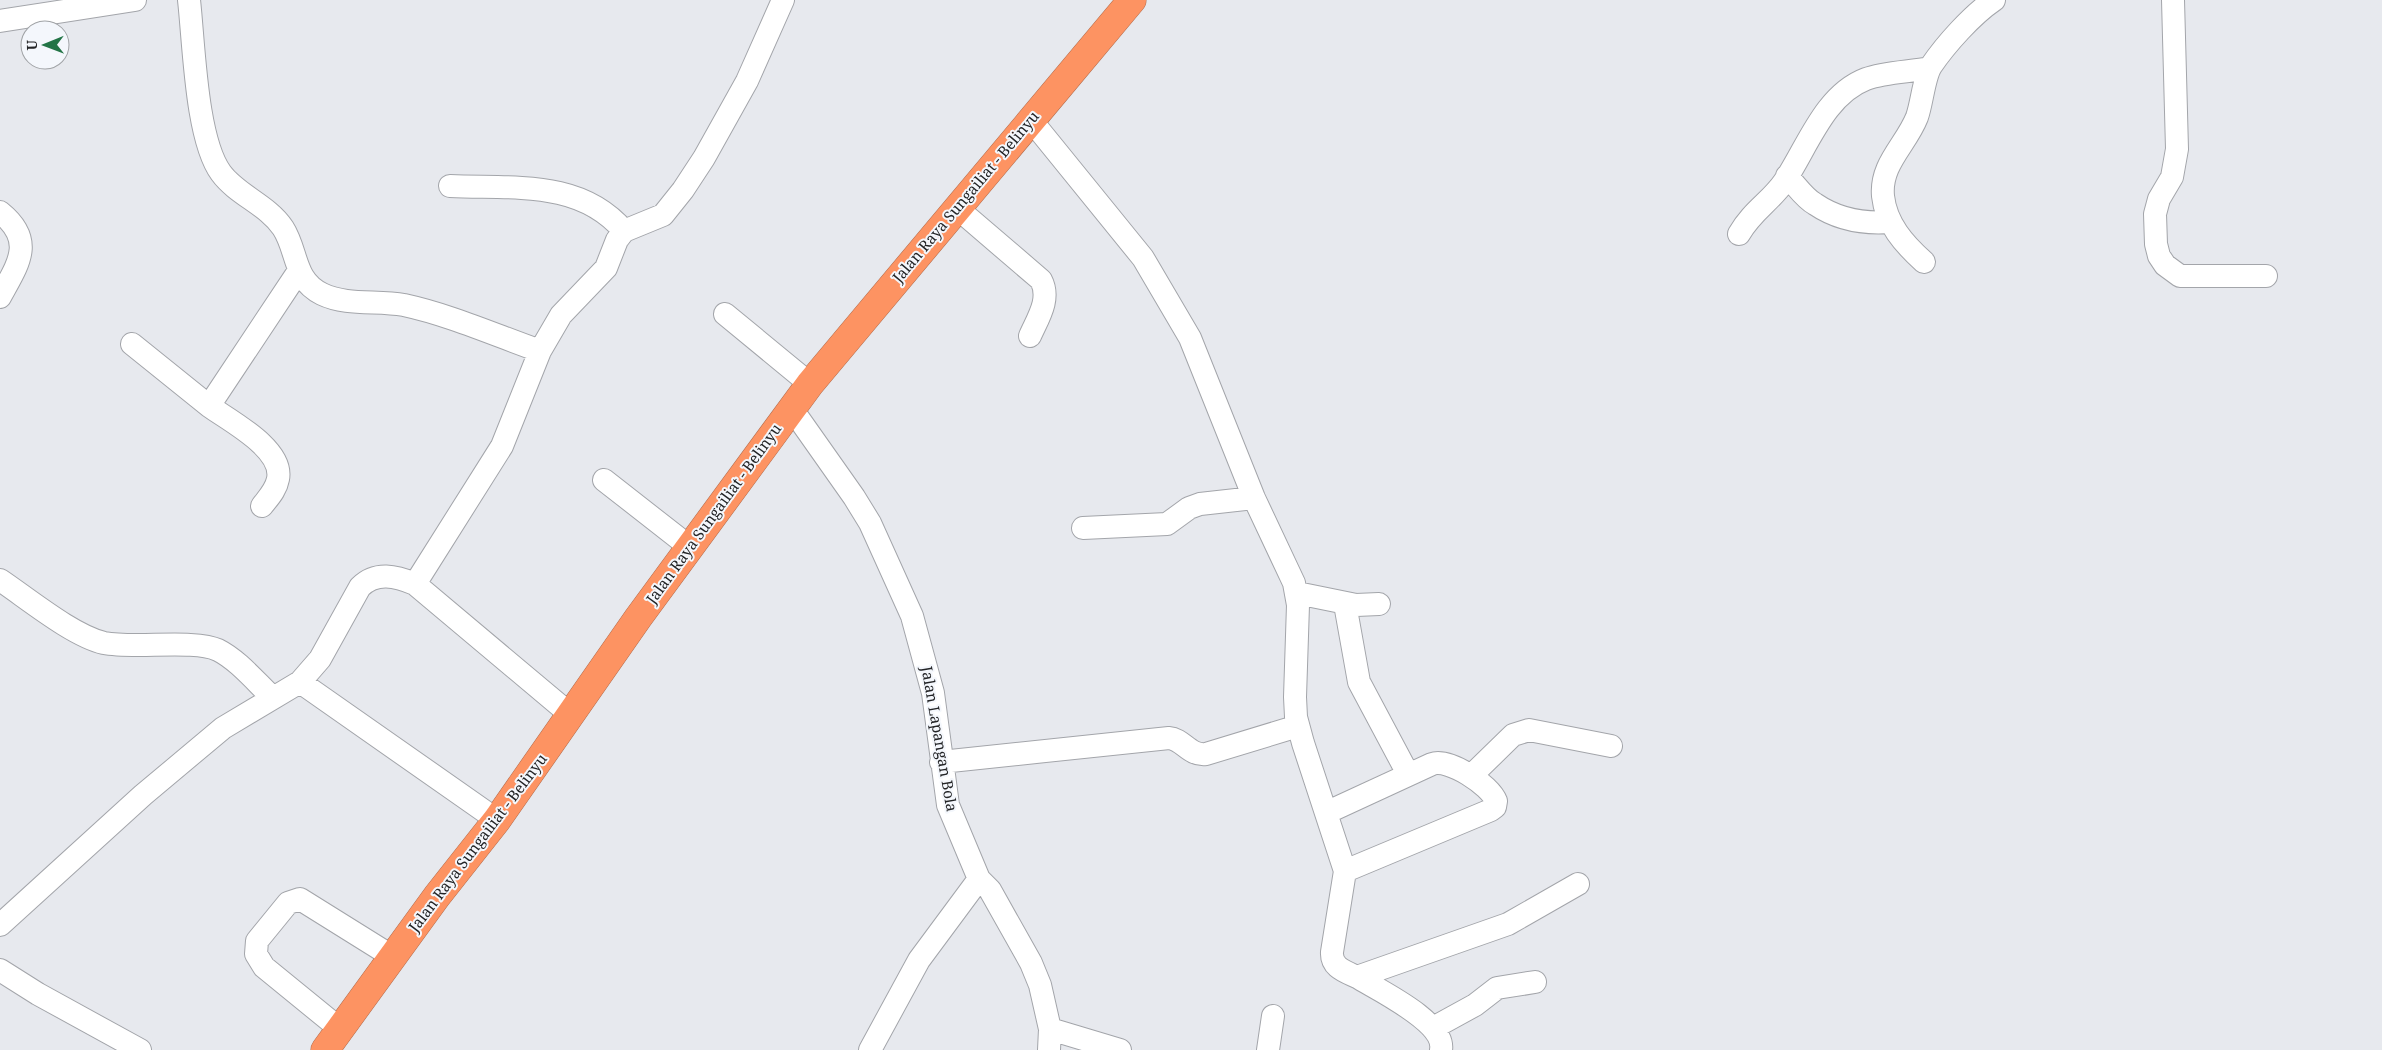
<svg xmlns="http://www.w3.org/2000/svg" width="2382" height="1050" viewBox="0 0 2382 1050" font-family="'Noto Serif',serif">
<rect width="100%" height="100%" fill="#e7e9ee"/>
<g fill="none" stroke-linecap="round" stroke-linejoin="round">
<defs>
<path id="minor" d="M189,0c5,44 7,139 32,173 16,22 47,32 62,55 15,23 10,52 39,66 25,12 55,6 82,11 46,10 91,30 136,46
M2173,0l4,149 -5,28 -13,22 -4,15 1,30 3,12 6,9 15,11h86
M0,21l135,-21
M1031,120l112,138 47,80 64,160 40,85 4,22 -3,92 1,20 7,26 42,128 -13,81c-1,15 12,19 25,25l151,-53 70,-40
M1787,176c9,9 17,22 28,28 22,15 49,20 75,18
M450,186c62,3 130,-7 174,45
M957,208l84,72c10,19 -3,38 -11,56
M0,212c36,29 18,52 0,85
M1739,234c13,-23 32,-33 45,-52 23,-34 40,-87 82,-103 19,-7 43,-7 64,-11
M1924,262c-20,-18 -38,-38 -41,-66 -3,-32 23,-51 34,-79 5,-14 7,-40 14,-51 15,-22 41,-51 63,-66
M725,314l85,70
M132,344l77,62
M792,409l62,88 16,26 42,93 21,77 15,112 31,74 11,11 41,73 9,22 10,44 -1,21
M604,480l87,68
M262,506c7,-9 14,-16 16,-27 6,-30 -48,-58 -69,-73l89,-134
M1083,528l84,-4 22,-16 11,-4 54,-6
M0,580c27,18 73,56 104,63 30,6 90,-4 114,7 20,10 38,32 55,48
M415,584l87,-138 38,-95 21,-36 45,-47 11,-28 7,-9 39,-16 20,-25 21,-32 43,-77 36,-81
M1297,593l59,12 23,-1
M1345,604l14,78 49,92
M300,682l197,138
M941,762l228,-24c14,1 20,18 37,16l92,-28
M1471,776l42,-41 16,-5 82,16
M1328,812l104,-48c17,-6 58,21 64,37l-1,6 -4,3 -146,61
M0,925l143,-130 80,-67 77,-46 20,-23 40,-72c16,-16 36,-11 55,-3l156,131
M0,970l38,24 102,56
M1357,977c21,13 89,45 84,73
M1433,1028l42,-23 22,-17 38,-6
M340,1029l-76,-62 -8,-13 1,-13 31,-38 12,-4 93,58
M1050,1029l70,21
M870,1050l49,-90 60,-81
M1268,1050l5,-34"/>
<path id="highway" d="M325,1050l112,-154 60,-76 141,-202 172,-234 322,-384"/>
</defs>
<use href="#minor" stroke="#a3a5aa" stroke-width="24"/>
<use href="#highway" stroke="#b16c4d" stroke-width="29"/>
<use href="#minor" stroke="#fff" stroke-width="22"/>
<use href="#highway" stroke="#fd9362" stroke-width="28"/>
</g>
<g text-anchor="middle" stroke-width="4" stroke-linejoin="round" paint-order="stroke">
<g font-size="15" fill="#232426" stroke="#f4f7fc">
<text transform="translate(966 197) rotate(-50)" y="5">Jalan Raya Sungailiat - Belinyu</text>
<text transform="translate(714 514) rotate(-54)" y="5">Jalan Raya Sungailiat - Belinyu</text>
<text transform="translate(939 739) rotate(80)" y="5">Jalan Lapangan Bola</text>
<text transform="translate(478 843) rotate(-53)" y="5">Jalan Raya Sungailiat - Belinyu</text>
</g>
</g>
<g transform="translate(45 45) rotate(269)"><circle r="24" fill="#f4f7fc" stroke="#a0a3a6"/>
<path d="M0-4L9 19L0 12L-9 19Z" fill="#227446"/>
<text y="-8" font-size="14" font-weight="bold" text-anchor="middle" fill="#232426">U</text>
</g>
</svg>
